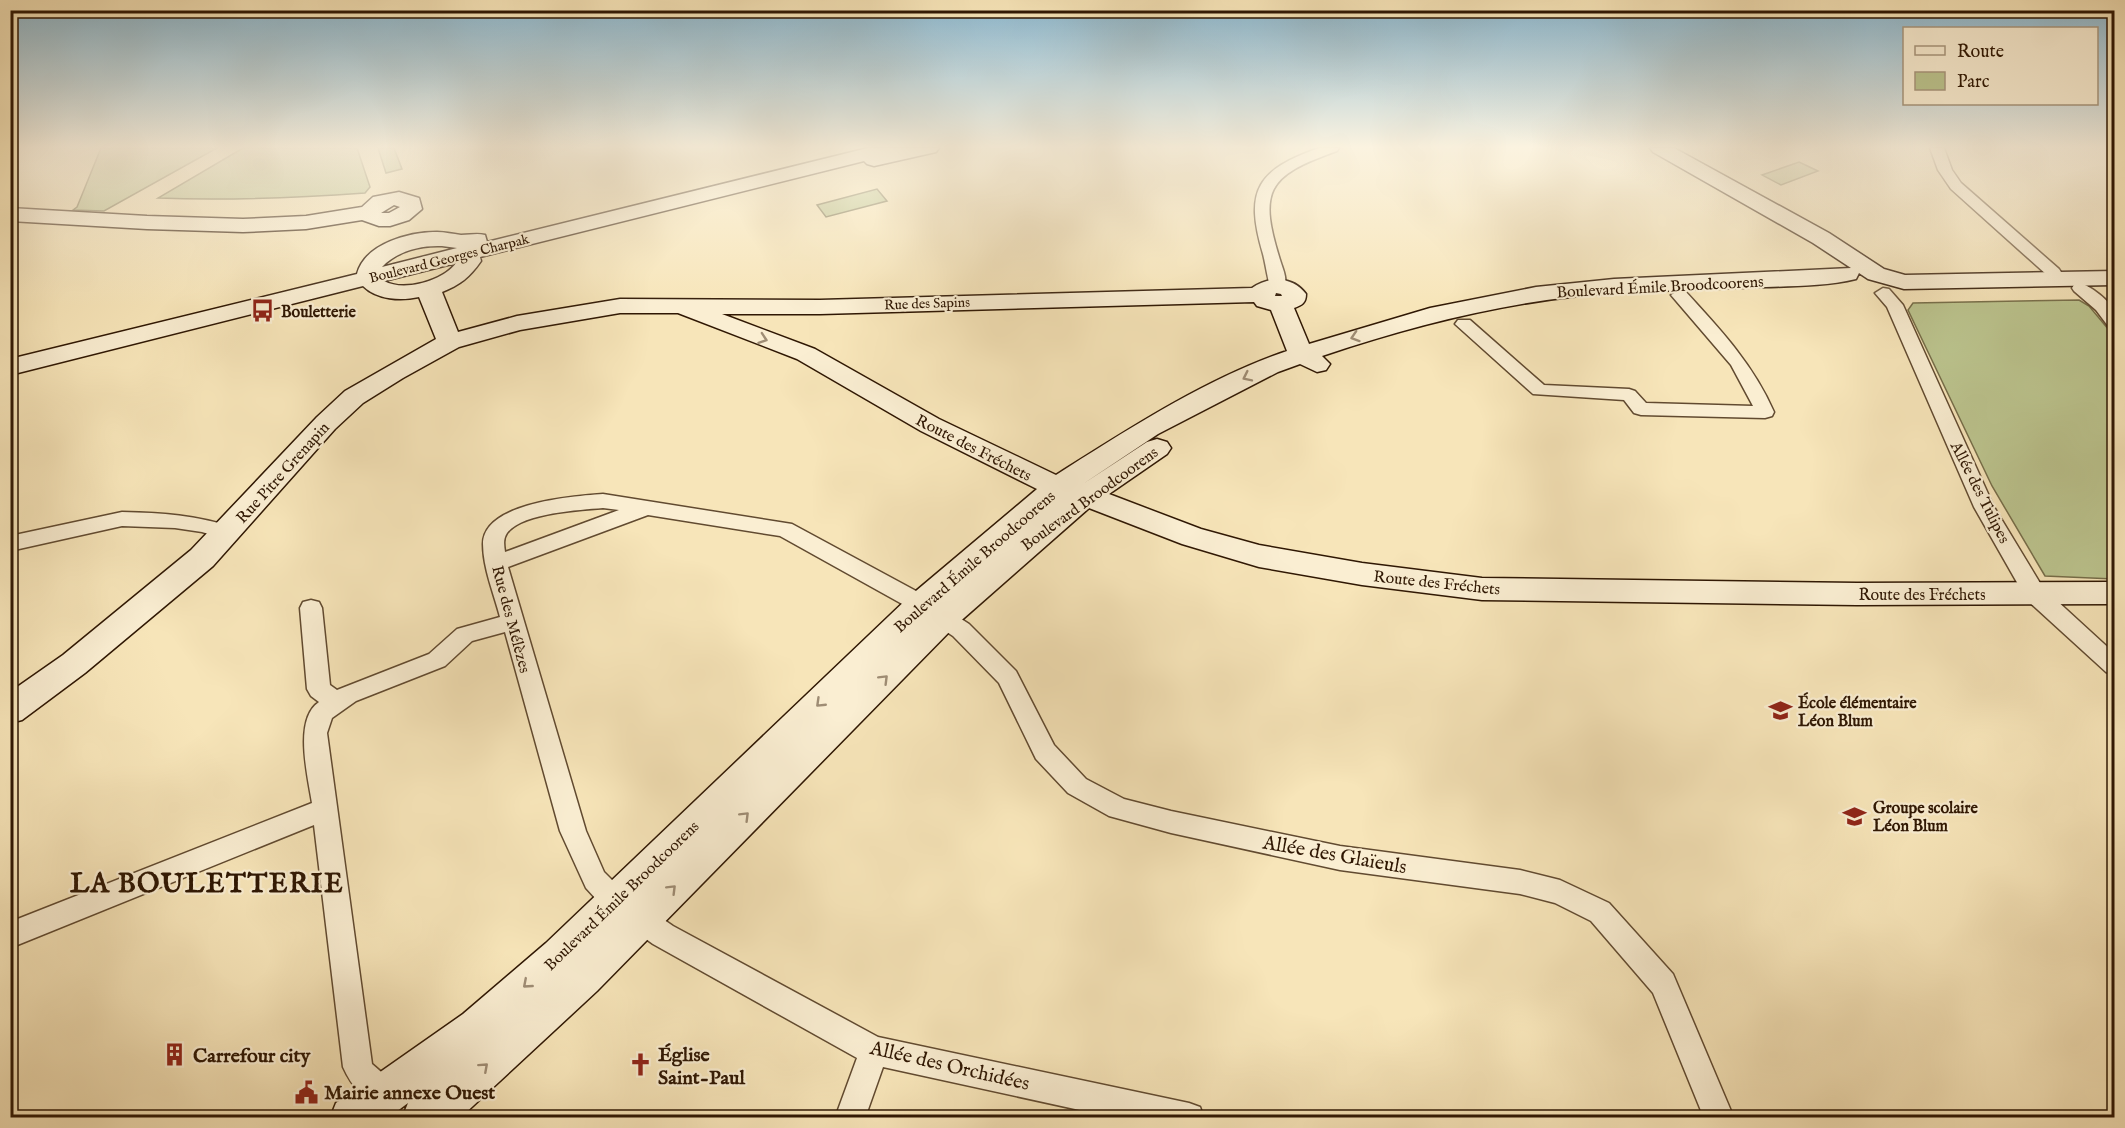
<svg xmlns="http://www.w3.org/2000/svg" width="2125" height="1128" viewBox="0 0 2125 1128" font-family="'IM FELL English',serif">
<rect width="100%" height="100%" fill="#f7e5b9"/>
<filter id="stains"><feTurbulence type="fractalNoise" baseFrequency=".00333" numOctaves="4"/><feColorMatrix values="0 0 0 0 .2 0 0 0 0 .09 0 0 0 0 .02 0 0 0 .5 -.17"/></filter>
<radialGradient id="worn" r=".72"><stop offset=".6" stop-color="#630" stop-opacity="0"/><stop offset="1" stop-color="#630" stop-opacity=".3"/></radialGradient>
<path fill="#bcc58f" stroke="#766e49" stroke-width="1.5" d="M101,148h116l-113,63 -31,-1 4,-3z
M243,148h114l13,39 -5,6c-70,5 -137,8 -207,5z
M378,148h16l8,21 -16,4z
M1799,162l19,9 -37,14 -19,-10z
M877,189l10,12 -61,16 -9,-12z
M2079,300l10,6 25,30v243l-69,-3 -53,-90 -84,-176 5,-7z"/>
<g fill="none" stroke-linecap="round" stroke-linejoin="round">
<defs>
<path id="street" d="M1319,148h20l-2,3c-71,25 -79,40 -56,112 3,9 7,18 2,26h-12c-2,-3 -6,-28 -8,-35 -19,-64 -6,-84 56,-106z
M1930,148h14l8,22 9,13 98,86 2,3 -2,3h-12l-96,-86 -13,-19z
M2080,283c10,3 31,18 34,29 2,4 0,11 0,15l-6,-1 -12,-16 -22,-19 -2,-3 2,-3z
M1883,288l6,1 14,16 91,202 49,81 71,65v22l-8,-3 -79,-72 -53,-93 -87,-200 -12,-14z
M1679,290l6,1c35,38 68,73 89,121l-2,4 -7,2 -124,-3 -7,-2 -10,-13 -91,-6 -78,-70 3,-4h12l74,65 85,4 6,2 11,12 107,3 -22,-41 -60,-70z
M603,494l189,30 137,74 40,26 47,47 38,74 32,34 38,20 47,12 169,35 180,24 40,10 49,23 64,71 61,144h-30l-51,-125 -62,-72 -36,-18 -35,-9 -180,-24 -169,-37 -62,-17 -41,-23 -32,-34 -37,-76 -46,-47 -40,-26 -133,-74 -132,-21 -140,52 78,264 18,41 21,21 48,33 205,111 311,66 11,4 4,11h-88l-233,-51 -18,51h-30l22,-60 -204,-114 -46,-33 -21,-23 -26,-57 -55,-199 -33,9 -27,25 -89,35 -24,17 -5,15 45,331 23,20 4,11 -4,11 -11,4c-20,-9 -32,-23 -41,-43l-29,-242 -304,123v-26l302,-119c-4,-26 -19,-84 7,-101l-8,-6 -4,-7 -7,-81 3,-6 8,-2 8,2 3,6 8,77 7,5 92,-36 28,-25 43,-12c-6,-23 -17,-49 -17,-73 0,-41 90,-48 120,-50zM603,508l16,2 -114,42c-1,-7 -2,-13 2,-19 15,-20 72,-23 96,-25z
M122,512c41,1 74,3 113,16l3,5 -3,5 -7,2 -26,-8 -27,-4 -53,-2 -112,25v-15z"/>
<path id="secondary" d="M868,148h71l-3,4 -62,14 -7,-2 -3,-3 -384,96 1,4c-11,16 -21,24 -39,31l16,40 59,-16 103,-17 200,1 432,-12c17,-12 41,-12 54,6 0,9 -4,11 -12,14l15,36 121,-36 106,-21 78,-8 237,-11 -38,-25 -160,-91 -3,-4h24l155,85 55,36 21,6 209,-4v14l-210,4 -36,-10 -9,-6 -3,6c-29,7 -60,7 -90,8 -50,2 -101,3 -151,6 -100,6 -198,31 -293,63l8,8 -4,6 -9,2 -17,-8 -22,8 -120,62 -75,50 64,-42 10,-3 10,3 4,6 -4,6 -58,40 92,35 58,16 103,18 120,15 375,5 257,-1v22l-257,1 -375,-5 -120,-15 -103,-18 -77,-23 -93,-36 -133,117 -359,366 -137,127h-58l6,-15 -20,15h-58l6,-15 127,-89 83,-71 364,-347 127,-107 -116,-58 -124,-72 -119,-46h-58l-100,17 -61,17 -56,31 -40,25 -28,26 -122,137 -128,107 -63,47 -12,3v-31l53,-37 128,-105 126,-133 28,-26 91,-52 -17,-42c-18,4 -42,3 -56,-11l-353,89v-16l347,-85c8,-31 53,-42 80,-42 8,0 16,2 24,3 9,0 16,-2 24,0l2,7zM442,246l15,2 -75,19c15,-16 39,-22 60,-21zM456,263c-13,18 -52,29 -72,18zM1276,293l5,1 1,2h-7zM1254,302l3,4 14,4 16,41c-80,27 -160,79 -231,124l-117,-56 -124,-70 -93,-35h98z
M399,192l20,6 3,11 -13,11 -19,6h-11l-17,-6 -56,9 -63,3 -96,-3 -137,-8v-13l137,8 96,3 63,-3 56,-9 11,-10zM394,205l6,2 -11,6h-8z"/>
</defs>
<use href="#street" stroke="#614a30" stroke-width="3"/>
<use href="#secondary" stroke="#2f1703" stroke-width="3"/>
<use href="#street" fill="#faeed2" fill-rule="evenodd"/>
<use href="#secondary" fill="#faeed2" fill-rule="evenodd"/>
</g>
<defs><path id="oneway-chevron" d="M-2-3.5L2.5 0L-2 3.5" fill="none" stroke-width="1.6" stroke-linecap="round" stroke-linejoin="round" transform="scale(1.5)"/></defs>
<g stroke="#9f8d75">
<use href="#oneway-chevron" transform="translate(1355 337) rotate(162)"/>
<use href="#oneway-chevron" transform="translate(763 339) rotate(19)"/>
<use href="#oneway-chevron" transform="translate(1247 377) rotate(154)"/>
<use href="#oneway-chevron" transform="translate(884 679) rotate(-45)"/>
<use href="#oneway-chevron" transform="translate(820 703) rotate(136)"/>
<use href="#oneway-chevron" transform="translate(745 816) rotate(-45)"/>
<use href="#oneway-chevron" transform="translate(672 889) rotate(-45)"/>
<use href="#oneway-chevron" transform="translate(527 984) rotate(139)"/>
<use href="#oneway-chevron" transform="translate(484 1067) rotate(-42)"/>
</g>
<linearGradient id="sky" x2="0" y2="1"><stop stop-color="#8ab8d1"/><stop offset="0.48" stop-color="#fbf3e0"/><stop offset="1" stop-color="#fbf3e0" stop-opacity="0"/></linearGradient>
<rect width="2125" height="306" fill="url(#sky)"/>
<defs>
<symbol id="bus-bare" viewBox="-9 -9 18 18"><path d="M-5-6H5V4H4V6H2V4H-2V6H-4V4H-5ZM-3.5-4V0h7V-4ZM-3.5 1.2v1.5H-2V1.2ZM2 1.2v1.5H3.5V1.2Z" fill="#8f2418" stroke="#faeed2" stroke-width="2.5" paint-order="stroke"/></symbol>
<symbol id="school-bare" viewBox="-9 -9 18 18"><path d="M0-5L7-2L0 1L-7-2ZM-4 1L0 2.5L4 1V4Q0 6-4 4Z" fill="#8f2418" stroke="#faeed2" stroke-width="2.5" paint-order="stroke"/></symbol>
<symbol id="building-bare" viewBox="-9 -9 18 18"><path d="M-4-6H4V6H1V3H-1V6H-4ZM-2.5-4.3h1.7v1.8h-1.7ZM.8-4.3h1.7v1.8H.8ZM-2.5-1h1.7V.8h-1.7ZM.8-1h1.7V.8H.8Z" fill="#8f2418" stroke="#faeed2" stroke-width="2.5" paint-order="stroke"/></symbol>
<symbol id="church-bare" viewBox="-9 -9 18 18"><path d="M-1.2-6h2.4v3.5h3.3v2.4h-3.3V6h-2.4V-.1h-3.3v-2.4h3.3Z" fill="#8f2418" stroke="#faeed2" stroke-width="2.5" paint-order="stroke"/></symbol>
<symbol id="civic-bare" viewBox="-9 -9 18 18"><path d="M-.6-6.5H3V-4.5H.6V-3L4-1V1h2V6H-6V1h2V-1L-.6-3ZM-1.2 2.5V6h2.4V2.5Z" fill="#8f2418" stroke="#faeed2" stroke-width="2.5" paint-order="stroke"/></symbol>
</defs>
<g fill-rule="evenodd">
<use href="#bus-bare" x="246" y="294" width="33" height="33"/>
<use href="#school-bare" x="1764" y="694" width="33" height="33"/>
<use href="#school-bare" x="1838" y="800" width="33" height="33"/>
<use href="#building-bare" x="158" y="1038" width="33" height="33"/>
<use href="#church-bare" x="624" y="1048" width="33" height="33"/>
<use href="#civic-bare" x="290" y="1076" width="33" height="33"/>
</g>
<g text-anchor="middle" stroke-width="4.5" stroke-linejoin="round" paint-order="stroke">
<g font-size="14" fill="#2f1703" stroke="#faeed2">
<text transform="translate(449 258) rotate(-14)" y="5">Boulevard Georges Charpak</text>
<text transform="translate(927 303) rotate(-2)" y="5">Rue des Sapins</text>
</g>
<g font-size="16" fill="#2f1703" stroke="#faeed2">
<text transform="translate(1660 286) rotate(-3)" y="6">Boulevard Émile Broodcoorens</text>
<text transform="translate(974 447) rotate(27)" y="6">Route des Fréchets</text>
<text transform="translate(282 472) rotate(-48)" y="6">Rue Pitre Grenapin</text>
<text transform="translate(1981 492) rotate(63)" y="6">Allée des Tulipes</text>
<text transform="translate(1089 498) rotate(-36)" y="6">Boulevard Broodcoorens</text>
<text transform="translate(974 561) rotate(-41)" y="6">Boulevard Émile Broodcoorens</text>
<text transform="translate(1437 582) rotate(6)" y="6">Route des Fréchets</text>
<text x="1922" y="600">Route des Fréchets</text>
<text transform="translate(512 619) rotate(75)" y="6">Rue des Mélèzes</text>
<text transform="translate(621 895) rotate(-44)" y="6">Boulevard Émile Broodcoorens</text>
</g>
<g font-size="16" font-weight="bold" fill="#2f1703" stroke="#faeed2" text-anchor="start">
<text x="281" y="317">Bouletterie</text>
<text x="1798" y="708">École élémentaire<tspan x="1798" dy="18">Léon Blum</tspan></text>
<text x="1873" y="813">Groupe scolaire<tspan x="1873" dy="18">Léon Blum</tspan></text>
</g>
<g font-size="20" fill="#2f1703" stroke="#faeed2">
<text transform="translate(1335 854) rotate(10)" y="7">Allée des Glaïeuls</text>
<text transform="translate(950 1065) rotate(13)" y="7">Allée des Orchidées</text>
</g>
<g font-size="20" font-weight="bold" fill="#2f1703" stroke="#faeed2" text-anchor="start">
<text x="658" y="1061">Église<tspan x="658" dy="23">Saint-Paul</tspan></text>
<text x="193" y="1062">Carrefour city</text>
<text x="324" y="1099">Mairie annexe Ouest</text>
</g>
<g font-size="27" font-weight="bold" letter-spacing="1.5" fill="#2f1703" stroke="#faeed2">
<text x="207" y="892">LA BOULETTERIE</text>
</g>
</g>
<rect width="2125" height="1128" fill="none" stroke="#f7e5b9" stroke-width="36"/>
<rect x="12" y="12" width="2101" height="1104" fill="none" stroke="#2f1703" stroke-width="3"/>
<rect x="18" y="18" width="2089" height="1092" fill="none" stroke="#2f1703" stroke-width="1.5"/>
<rect x="1903" y="27" width="195" height="78" fill="#faeed2" stroke="#a9987f" stroke-width="1.5"/>
<rect x="1915" y="46" width="30" height="9" fill="#faeed2" stroke="#a9987f" stroke-width="1.5"/>
<text x="1957" y="57" font-size="18" fill="#2f1703">Route</text>
<rect x="1915" y="72" width="30" height="18" fill="#bcc58f" stroke="#a9987f" stroke-width="1.5"/>
<text x="1957" y="87" font-size="18" fill="#2f1703">Parc</text>
<rect width="100%" height="100%" filter="url(#stains)"/>
<rect width="100%" height="100%" fill="url(#worn)"/>
</svg>
